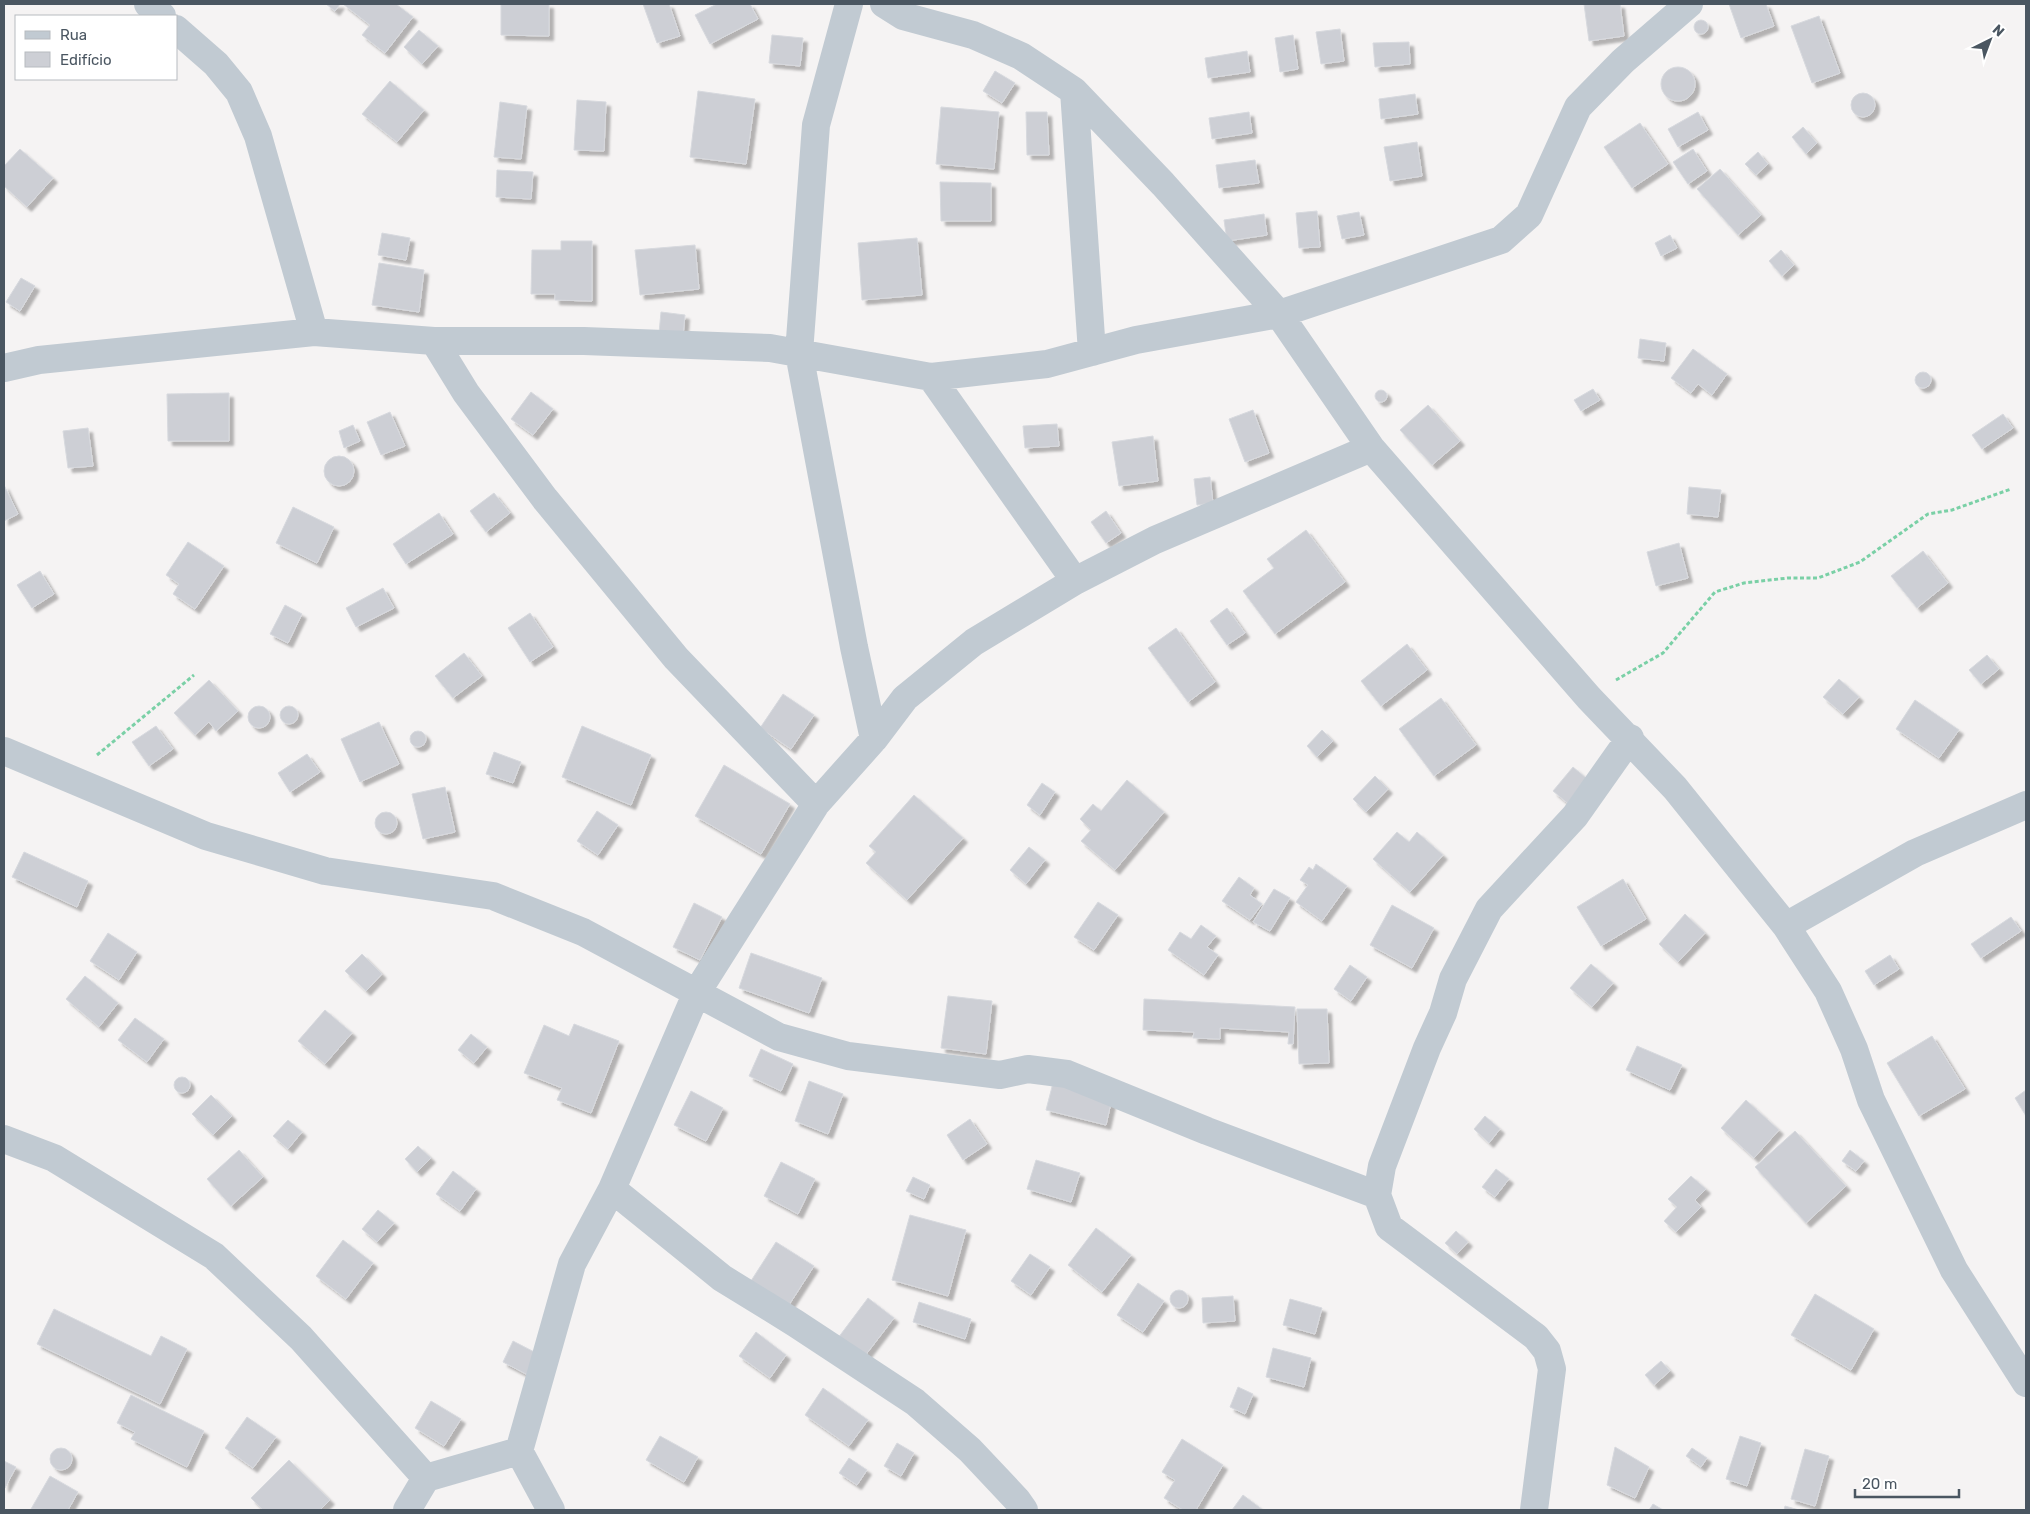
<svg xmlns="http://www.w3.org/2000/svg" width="2030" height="1514" viewBox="0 0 2030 1514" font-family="Rubik,sans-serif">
<defs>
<filter id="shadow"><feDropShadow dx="4.5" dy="4.5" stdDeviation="1" flood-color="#0004"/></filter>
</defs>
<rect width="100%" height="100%" fill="#f5f3f3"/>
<path fill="#cdcfd5" stroke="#d7d9de" filter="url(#shadow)" d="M326,4h14l-5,7z
M343,4h53l17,13 -28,36 -23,-18 8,-10z
M501,4h48v32l-48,-1z
M643,4h26l11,32 -23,7z
M717,4h33l8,15 -48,25 -15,-29z
M1584,4h36l4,32 -35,5z
M1729,4h37l8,22 -33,12z
M1819,16l21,57 -28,10 -21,-57z
M1694 27a7 7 0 1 1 14 0a7 7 0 1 1-14 0Z
M1340,29l4,32 -23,3 -5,-32z
M419,30l19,16 -16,18 -18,-17z
M772,35l31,3 -3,28 -31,-3z
M1293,35l5,34 -18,3 -5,-34z
M1409,42l1,22 -35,3 -2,-24z
M1247,51l3,21 -42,6 -3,-20z
M1661 84a17 17 0 1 1 34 0a17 17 0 1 1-34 0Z
M995,71l20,12 -13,20 -19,-12z
M390,81l34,29 -27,32 -35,-28z
M698,91l57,8 -9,65 -56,-7z
M1851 105a12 12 0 1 1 24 0a12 12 0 1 1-24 0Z
M1415,94l3,20 -37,5 -2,-20z
M577,100l29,2 -2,49 -30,-1z
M500,102l27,4 -6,53 -27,-2z
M941,107l58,5 -5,57 -58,-5z
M1026,112h21l2,43h-22z
M1249,112l3,21 -40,6 -3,-21z
M1698,112l10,18 -30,17 -10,-18z
M1640,123l28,41 -36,24 -28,-41z
M1803,127l14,16 -11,11 -14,-17z
M1417,142l5,34 -32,5 -6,-34z
M20,149l33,29 -26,29 -23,-21v-20z
M1693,149l14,22 -19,13 -15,-22z
M1758,152l10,12 -12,11 -11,-11z
M1255,160l4,23 -40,5 -3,-23z
M1720,169l41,46 -23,20 -41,-46z
M497,170l36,2 -2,27 -35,-2z
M940,182l51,1v38h-50z
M1317,211l3,36 -21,1 -3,-35z
M1359,212l5,23 -22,4 -5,-23z
M1264,214l3,21 -40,6 -3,-21z
M382,233l28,5 -4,22 -28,-5z
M1670,235l7,13 -16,8 -6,-13z
M917,238l5,57 -60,5 -4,-57z
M561,241h31v60l-37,-1v-6h-24l1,-44h29z
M695,245l4,44 -59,6 -5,-45z
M1781,250l13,15 -12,11 -13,-15z
M379,263l45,7 -5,42 -47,-7z
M21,278l14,8 -15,25 -14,-9z
M661,312l24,3 -2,21 -24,-3z
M1640,339l26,4 -2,18 -26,-3z
M1693,349l34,25 -15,21 -14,-11 -7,9 -20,-15z
M1915 380a8 8 0 1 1 16 0a8 8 0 1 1-16 0Z
M1593,389l7,11 -19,11 -7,-11z
M1375 396a6 6 0 1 1 12 0a6 6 0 1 1-12 0Z
M531,392l22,17 -20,26 -22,-16z
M229,393v48h-61l-1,-47z
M1428,405l32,36 -28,24 -32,-35z
M1253,410l16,43 -24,9 -16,-43z
M390,412l15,34 -24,9 -14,-33z
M2003,414l10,14 -31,21 -10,-14z
M1057,424l2,22 -34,2 -2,-22z
M353,425l7,16 -16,7 -5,-17z
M88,428l5,38 -25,2 -5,-37z
M1153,436l5,45 -39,5 -7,-44z
M324 471a15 15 0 1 1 30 0a15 15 0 1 1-30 0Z
M1210,477l3,26 -16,2 -3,-26z
M4,485l14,29 -14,7z
M1689,487l32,3 -3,27 -31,-3z
M494,493l16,20 -24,19 -16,-21z
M293,507l41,20 -17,36 -41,-20z
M1106,511l15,22 -15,10 -15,-21z
M439,513l14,21 -47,30 -13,-20z
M1306,530l39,52 -70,52 -32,-43 31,-23 -7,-9z
M188,542l36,24 -29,43 -22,-15 6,-10 -13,-9z
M1679,543l9,35 -32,8 -9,-34z
M1923,551l25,32 -31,25 -26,-32z
M40,571l14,23 -22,14 -15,-23z
M383,588l11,20 -38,19 -10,-19z
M285,605l17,9 -14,29 -18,-9z
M1227,608l18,25 -18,12 -17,-24z
M530,613l23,34 -23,15 -22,-34z
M1176,628l39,54 -27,20 -40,-54z
M1407,644l20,26 -46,36 -20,-25z
M464,653l18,23 -29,22 -18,-22z
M1987,655l12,14 -18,15 -12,-14z
M1839,679l20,18 -16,17 -20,-17z
M209,680l29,31 -22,20 -7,-9 -14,13 -21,-22z
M783,694l31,21 -23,34 -31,-21z
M1441,698l35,47 -42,31 -35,-47z
M1915,700l44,30 -20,28 -43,-29z
M248 717a11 11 0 1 1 22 0a11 11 0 1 1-22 0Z
M280 715a9 9 0 1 1 18 0a9 9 0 1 1-18 0Z
M379,722l20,42 -39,18 -19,-43z
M156,726l17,23 -24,17 -17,-24z
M582,726l69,29 -20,50 -69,-28z
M1322,730l11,11 -16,16 -10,-11z
M410 739a8 8 0 1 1 16 0a8 8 0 1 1-16 0Z
M494,752l27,10 -8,21 -27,-9z
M307,754l13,18 -30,20 -12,-19z
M724,765l66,39 -29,50 -66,-38z
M1573,767l18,15 -20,24 -18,-15z
M1375,776l13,13 -22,23 -13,-13z
M1127,780l37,32 -49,58 -34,-29 10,-11 -11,-11 13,-15 8,7z
M1042,783l13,9 -15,23 -13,-10z
M445,787l10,45 -32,7 -11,-45z
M914,795l49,43 -56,62 -41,-37 10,-11 -7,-6z
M597,811l21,14 -20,30 -21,-14z
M375 823a11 11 0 1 1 22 0a11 11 0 1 1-22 0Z
M1397,832l12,10 8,-10 26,23 -33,37 -37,-33z
M1029,847l16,13 -19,24 -16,-14z
M24,852l64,29 -11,26 -65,-30z
M1316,864l31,22 -25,35 -26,-19 12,-17 -8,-5 9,-13 4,3z
M1239,877l15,11 -4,7 12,9 -12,16 -28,-19z
M1623,879l23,40 -45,27 -24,-39z
M1274,889l16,9 -20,33 -17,-9z
M1098,902l20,13 -24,35 -20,-13z
M694,903l28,14 -22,43 -27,-13z
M1392,905l42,23 -22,40 -42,-23z
M1685,914l20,19 -27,29 -19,-18z
M2011,917l10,14 -40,27 -10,-14z
M1201,925l15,11 -9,11 11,8 -14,20 -36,-25 12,-18 11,7z
M108,933l29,19 -18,28 -29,-19z
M751,953l71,25 -13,35 -70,-25z
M362,954l20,20 -16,17 -21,-20z
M1890,955l9,14 -25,16 -9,-14z
M1591,964l22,19 -21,24 -22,-19z
M1350,965l17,12 -16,24 -17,-12z
M85,976l33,27 -19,24 -33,-28z
M948,996l44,5 -6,53 -45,-6z
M1144,999l151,8 -2,37h-5l1,-12 -69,-4v11l-27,-1 1,-6 -51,-2z
M1297,1009h30l2,54 -30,1z
M325,1010l27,23 -27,31 -27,-23z
M135,1018l29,21 -17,23 -29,-22z
M574,1024l45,17 -28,72 -34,-13 5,-12 -38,-15 20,-48 25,11z
M471,1034l16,13 -13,16 -16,-13z
M1932,1036l33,53 -46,27 -32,-53z
M1637,1046l45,19 -12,25 -44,-20z
M761,1049l32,15 -12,27 -32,-15z
M174 1085a8 8 0 1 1 16 0a8 8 0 1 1-16 0Z
M1054,1079l59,15 -7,31 -60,-15z
M809,1081l34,13 -15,40 -33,-13z
M2026,1090v26l-11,-18z
M691,1091l32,17 -17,33 -32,-16z
M211,1095l21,21 -19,19 -21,-21z
M1746,1100l33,30 -25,28 -33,-30z
M1485,1116l15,13 -11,14 -15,-14z
M970,1119l17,25 -24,16 -16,-25z
M288,1120l14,12 -14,17 -15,-13z
M1795,1131l51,55 -40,37 -51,-56z
M418,1146l13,12 -14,14 -12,-13z
M239,1150l24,27 -32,29 -24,-27z
M1850,1150l14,11 -8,10 -14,-10z
M1036,1160l44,13 -9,29 -44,-13z
M781,1162l34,17 -17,35 -34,-18z
M1496,1169l13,10 -14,18 -13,-10z
M453,1171l23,18 -16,22 -24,-17z
M1691,1176l15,13 -11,11 6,7 -25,25 -12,-11 13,-14 -9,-8z
M913,1177l17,8 -6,14 -18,-8z
M378,1210l16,13 -17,19 -15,-13z
M910,1215l56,15 -18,66 -56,-16z
M1096,1228l35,27 -29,37 -34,-27z
M1456,1231l12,11 -11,12 -12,-11z
M343,1240l30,23 -27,36 -30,-23z
M776,1242l38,24 -27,42 -38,-24z
M1030,1254l20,13 -19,28 -20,-14z
M1138,1283l26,18 -21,31 -26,-17z
M1170 1299a9 9 0 1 1 18 0a9 9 0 1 1-18 0Z
M1815,1294l59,35 -23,41 -60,-35z
M1233,1296l2,25 -32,2 -1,-25z
M868,1298l26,20 -30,39 -26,-19z
M1290,1299l32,9 -7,26 -32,-9z
M919,1302l52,17 -6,20 -52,-17z
M54,1309l97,47 10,-20 26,13 -27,55 -123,-60z
M756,1332l30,23 -16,23 -31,-22z
M513,1341l27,14 -10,21 -27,-14z
M1273,1348l38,10 -7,29 -38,-10z
M1661,1361l9,10 -16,14 -9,-10z
M1238,1387l15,7 -8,20 -15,-7z
M823,1388l45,32 -19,26 -44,-31z
M131,1395l73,36 -17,36 -56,-28 4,-7 -18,-9z
M431,1401l30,18 -17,27 -29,-18z
M247,1417l29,20 -23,31 -28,-20z
M660,1436l38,21 -14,25 -38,-22z
M1740,1436l21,7 -14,43 -21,-7z
M1182,1439l41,26 -27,45h-13l-19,-12 11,-18 -13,-8z
M897,1443l17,10 -13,23 -17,-10z
M1615,1447l34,20 -14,31 -28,-13z
M1692,1448l15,10 -6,9 -15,-11z
M50 1459a11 11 0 1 1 22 0a11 11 0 1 1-22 0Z
M1805,1449l24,7 -14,50 -24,-7z
M849,1458l18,12 -10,15 -18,-12z
M289,1460l41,40 -10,10h-57l-12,-12z
M4,1461l12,6 -11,21 -1,-1z
M50,1476l28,16 -10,18 -37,-1z
M1243,1495l20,15h-31z
M1653,1504l10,6h-14z
M1785,1506l14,4h-15z"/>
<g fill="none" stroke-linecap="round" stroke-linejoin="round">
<path stroke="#7ad0a6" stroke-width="3" stroke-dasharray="4 2.5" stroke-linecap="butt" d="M1616,680l47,-27 52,-61 29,-9 44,-5h30l42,-16 68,-48 24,-4 59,-21
M97,755l97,-80"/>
<path stroke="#c1cad2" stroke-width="28" d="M148,4l14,12
M849,4l-33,121 -17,228 55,294 20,92
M884,4l19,12 70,19 48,21 53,35 89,93 116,130 92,134 218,250 86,90 111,138 42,65 26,58 17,51 83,170 72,113
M176,29l40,35 23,28 19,44 56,196
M1074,91l18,261
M434,341l32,52 79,106 131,159 140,146
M4,368l35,-8 275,-28 120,9h150l186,7 161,29 116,-13 89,-24 143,-26 222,-74 28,-25 49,-108 45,-46 66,-57
M931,377l144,204
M4,751l202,85 119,35 168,25 90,36 196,105 69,19 152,19 28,-6 39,5 140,57 170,64
M1786,926l129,-73 111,-48
M4,1139l50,19 160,98 87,82 125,140 93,-27
M612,1189l110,89 73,45 120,79 55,48 47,50 7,10
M407,1510l19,-32
M551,1510l-32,-59 53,-187 40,-75 85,-197 119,-188 58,-65 31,-41 69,-56 101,-61 80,-41 216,-92
M1534,1510l18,-141 -5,-18 -11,-14 -147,-110 -12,-32 5,-29 45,-118 16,-35 10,-34 36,-70 86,-93 55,-78"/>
</g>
<rect width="2030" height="1514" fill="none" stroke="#4a5661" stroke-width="10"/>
<rect x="15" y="15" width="162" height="65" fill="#ffffff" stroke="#b7bbc0"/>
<rect x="25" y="31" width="25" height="8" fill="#c1cad2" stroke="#b7bbc0"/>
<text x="60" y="40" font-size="15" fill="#4a5661">Rua</text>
<rect x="25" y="52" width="25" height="15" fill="#cdcfd5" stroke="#b7bbc0"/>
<text x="60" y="65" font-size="15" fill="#4a5661">Edifício</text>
<g transform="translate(1990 40) rotate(42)" stroke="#ffffff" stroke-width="4" paint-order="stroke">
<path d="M0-4L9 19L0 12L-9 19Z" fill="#4a5661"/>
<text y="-8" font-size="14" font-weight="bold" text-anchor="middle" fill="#4a5661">N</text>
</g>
<path d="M1855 1489v8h104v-8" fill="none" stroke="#4a5661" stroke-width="2.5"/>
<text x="1862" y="1489" font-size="15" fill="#4a5661" stroke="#ffffff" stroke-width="4" paint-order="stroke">20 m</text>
</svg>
